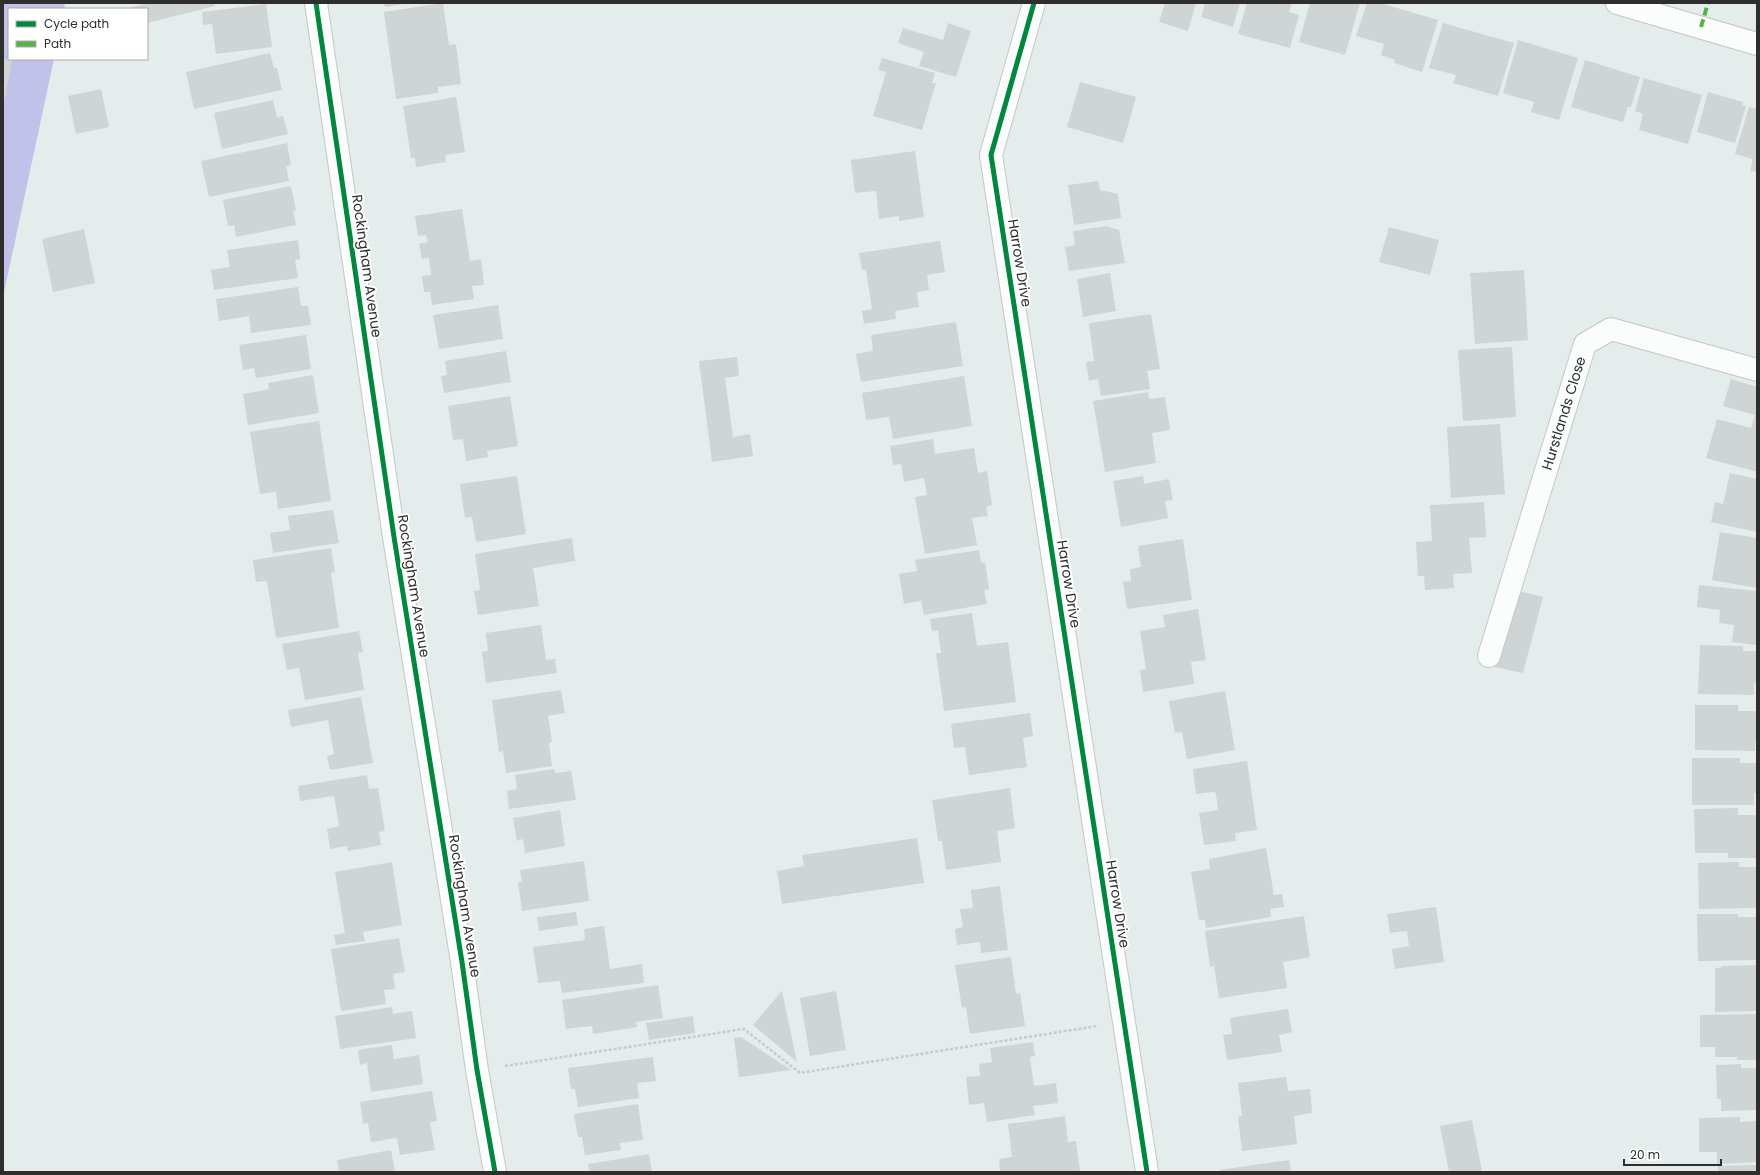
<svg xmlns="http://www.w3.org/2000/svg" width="1760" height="1175" viewBox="0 0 1760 1175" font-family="Poppins,sans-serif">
<rect width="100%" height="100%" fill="#e4ecec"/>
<path fill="#c1c1e9" d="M3,3h62l-1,6h-55v50h45l-51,238z"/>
<path fill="#cfd5d5" d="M148,3h66l1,3 -68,17v-14h-14l-1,-2z
M384,3h20v1l-19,3z
M443,3l6,42 7,-1 5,40 -23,3v6l-42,6 -12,-87z
M1165,3h31l-8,28 -29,-9z
M1205,3h35l-7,24 -32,-10z
M1247,3h45l-3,9 10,3 -9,33 -52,-14z
M1310,3h50l-15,52 -46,-13z
M1367,3h13l58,17 -16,52 -28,-9 1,-3 -14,-5 3,-11 -28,-8z
M266,4l6,43 -56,7 -4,-30 -9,1 -1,-13z
M948,23l23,8 -15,46 -37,-11 5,-14 -26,-9 5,-15 40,12z
M1443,23l71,20 -16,53 -45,-13 3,-8 -27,-7z
M1518,40l60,18 -19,62 -28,-8 3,-10 -31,-9z
M270,53l4,15h3l5,22 -88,19 -8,-37z
M3,58l9,2 -8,43h-1z
M882,58l53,15 -3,10h4l-14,47 -49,-14 13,-44 -8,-2z
M1585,60l55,17 -9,30h-3l-5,15 -52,-15z
M1644,78l58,17 -14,49 -49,-14 4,-16 -8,-3z
M1080,82l56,15 -13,46 -56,-16z
M101,89l8,38 -33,7 -8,-38z
M1708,92l35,10 -1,3 4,1 -11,37 -38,-11z
M456,97l9,55 -20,3 1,7 -30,5 -1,-9h-4l-8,-52z
M273,100l4,17 6,-1 5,18 -66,15 -8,-36z
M1749,107l8,2v63l-7,-1 3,-12 -18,-5z
M287,143l4,22 -5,1 3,15 -80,16 -8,-36z
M915,151l9,66 -25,4v-5l-20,3 -3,-28 -21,2 -4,-33z
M1098,181l2,9 18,4 3,24 -47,7 -6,-40z
M291,186l5,24 -3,1 3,14 -60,12 -2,-12 -6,1 -5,-26z
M462,209l8,52 11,-2 3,26 -12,1 2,13 -42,6 -2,-13h-6l-2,-16 9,-1 -2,-17 -7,1 -3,-15 9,-2 -2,-7 -8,1 -3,-20z
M1107,226l12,4 6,33 -56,8 -4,-24 10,-2 -2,-14z
M1389,227l50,13 -9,35 -51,-13z
M84,229l11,54 -42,9 -11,-53z
M298,240l2,19 -5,1 3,18 -84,12 -3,-20 19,-3 -3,-17z
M940,241l5,31 -18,3 2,15 -12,2 2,15 -24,4 1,8 -32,5 -2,-13 10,-2 -6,-39h-4l-3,-17z
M1524,270l4,70 -53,4 -5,-71z
M1110,273l6,38 -33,6 -6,-38z
M298,287l3,19h7l3,19 -60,8 -2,-17 -30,5 -3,-22z
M498,305l5,34 -64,10 -6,-34z
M1151,314l9,55 -13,2 3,18 -49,7 -3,-17 -9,2 -3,-19 8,-1 -5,-38z
M956,322l7,44 -102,16 -5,-28 17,-3 -2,-16z
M306,335l5,34 -55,9 -2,-10 -11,2 -4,-25z
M1512,347l4,70 -53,4 -5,-71z
M506,351l5,31 -67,11 -3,-17 6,-1 -2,-14z
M737,357l2,19 -14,2 8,59 17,-3 3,22 -41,6 -13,-101z
M313,375l6,38 -71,12 -5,-31 26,-5 -1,-6z
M964,376l8,50 -79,13 -4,-22 -23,3 -4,-27z
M1731,379l26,8v85l-51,-14 11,-39 34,9 4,-13 -32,-9z
M1148,392l1,7 16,-2 5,33 -18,3 4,30 -51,9 -12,-71z
M510,396l8,50 -31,5 1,6 -22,4 -3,-22 -10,1 -5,-34z
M319,421l12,80 -53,8 -2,-17 -16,2 -10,-62z
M1500,424l5,70 -54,4 -4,-71z
M933,439l2,15 39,-6 4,25 9,-2 5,34 -6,2 2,9 -16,2 5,27 -52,9 -10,-57 12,-2 -3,-17 -20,4 -3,-18 -8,1 -3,-19z
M1730,473l27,6v53l-46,-10 4,-20 8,2z
M517,476l9,58 -50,8 -4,-25 -7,1 -5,-34z
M1143,476l1,8 25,-5 4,21 -8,1 3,17 -47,9 -8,-46z
M1484,502l2,35 -17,1 3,35 -19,1 1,14 -29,2 -1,-14h-6l-2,-34 16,-1 -2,-36z
M333,510l6,33 -66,10 -3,-20 20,-3 -2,-14z
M1720,532l37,6v50l-45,-8z
M572,538l3,23 -42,7 6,38 -61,9 -4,-24 6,-1 -5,-36z
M1183,539l9,61 -65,9 -4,-27 8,-1 -1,-12 11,-2 -3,-21z
M331,548l4,24 -4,1 8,55 -63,10 -9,-57 -11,1 -3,-22z
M979,550l2,13 4,-1 4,27 -5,1 3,14 -63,11 -3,-14 -17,3 -5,-30 18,-3 -2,-11z
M1699,585l58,6v54l-25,-3 2,-17 -15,-2 1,-13 -23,-3z
M1515,590l28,7 -20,76 -28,-6z
M1198,609l8,51 -15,2 3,22 -51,8 -3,-22 6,-1 -6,-38 25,-4 -2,-12z
M972,613l5,33 31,-4 8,60 -72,9 -8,-58h5l-3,-23 -6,1 -2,-12z
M541,625l5,35 9,-1 2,14 -71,10 -4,-31 6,-1 -2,-18z
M359,631l4,21 -5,1 6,37 -59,10 -6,-32 -12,2 -5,-26z
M1700,645l43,1v5h14v32h-3v12l-56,-1z
M561,690l4,23 -17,3 4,26 -3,1 3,23 -46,7 -3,-22 -4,1 -7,-52z
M1225,691l10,59 -48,9 -5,-27 -7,1 -6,-32z
M361,697l12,66 -43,7 -3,-14 7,-2 -6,-34 -37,7 -3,-17z
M1695,705h43v6h19v31h-2v9l-60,-1z
M1030,713l3,23 -10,2 4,29 -58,8 -4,-28 -11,1 -3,-24z
M1692,758h48v5h17v30h-3v12h-62z
M1247,761l10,69 -22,3 1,8 -32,4 -5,-32 19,-3 -1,-10 -2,-8 -19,2 -3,-25z
M554,769l1,4 16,-2 5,29 -67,9 -2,-18 10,-2 -2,-14z
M367,775l2,14 9,-1 7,43 -6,1 2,13 -33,6 -1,-5 -17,3 -3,-20 12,-3 -5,-30 -34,5 -2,-15z
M1010,788l5,40 -18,3 4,31 -55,8 -4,-29h-4l-6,-41z
M1738,808v7h19v43h-29v-5h-33l-1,-44z
M560,810l5,36 -40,7 -2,-14 -6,2 -4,-23z
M917,838l7,45 -142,21 -5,-33 27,-5 -2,-11z
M1266,848l8,47 8,-1 2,13 -14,2 1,8 -65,11 -1,-8h-6l-8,-48 19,-3 -1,-10z
M584,861l5,40 -67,10 -4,-29h4l-2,-12z
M392,862l10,63 -39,7 2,9 -29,4 -2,-10 11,-2 -10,-61z
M1739,862v5h18v41l-58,1 -1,-46z
M1000,886l8,64 -27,3 -1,-11 -23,3 -2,-16 8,-2 -3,-18 13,-1 -2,-18z
M1436,907l8,55 -49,7 -3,-20 17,-3 -2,-15 -17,2 -3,-19z
M576,912l2,13 -39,6 -2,-14z
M1697,914h41v3h19v43l-59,1z
M1304,916l6,41 -27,5 4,26 -68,10 -5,-32 -4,1 -5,-36z
M604,926l6,43 32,-5 2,19 -82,10 -2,-12 -22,2 -5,-36 52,-7 -1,-11z
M399,938l6,34 -12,2 2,15 -11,1 2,14 -45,7 -10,-62z
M1011,957l5,37 4,-1 5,33 -55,8 -4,-27 -4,1 -7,-43z
M1757,965v46l-42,1v-44h6v-2z
M658,985l5,33 -27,4 1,5 -44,7 -1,-8 -26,3 -4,-29z
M782,991l15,71 -44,-37z
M836,991l10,59 -36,6 -10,-58z
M392,1007l1,7 19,-3 4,27 -76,11 -5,-33z
M1288,1009l4,23 -13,3 3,17 -55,8 -4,-25 9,-1 -2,-16z
M1757,1014v46h-20v-3h-22v-10h-15v-32z
M693,1016l2,17 -46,7 -3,-17z
M741,1037l50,33 -52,7 -5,-39z
M1033,1042l2,14 -5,1 4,29 22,-3 2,20 -25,3 2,9 -48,7 -3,-19 -15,2 -3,-28 14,-1 -1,-12 13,-2 -2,-14z
M392,1045l2,14 25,-4 4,29 -52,8 -4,-29 -7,2 -2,-15z
M653,1057l3,24 -19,2 2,15 -61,9 -3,-18h-4l-3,-21z
M1741,1064v4h16v42l-36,1v-12h-4l-1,-34z
M1286,1077l2,14 22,-2 2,24 -18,3 3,28 -55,7 -4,-34 4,-1 -4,-33z
M432,1091l5,30 -7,1 5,28 -35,5 -3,-17 -26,4 -3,-19 -5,1 -3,-22z
M638,1104l5,36 -23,3 1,7 -36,5 -3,-18h-4l-4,-23z
M1065,1116l3,26 8,-1 4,30 -80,1 -1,-13 13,-2 -4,-33z
M1740,1117v5l17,-1v41l-40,2v-12h-18v-34z
M1472,1120l10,52h-33l-9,-46z
M391,1150l4,22h-56l-2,-12z
M649,1154l3,18h-63l-1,-8z
M1289,1160l2,12h-72v-2z
M1757,1165v7h-39v-6z"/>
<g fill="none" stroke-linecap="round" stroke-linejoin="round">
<defs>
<g id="minor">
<path d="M316,3l78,534 68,425 15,108 18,102"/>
<path d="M1034,3l-43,152 156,1017"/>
<path d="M1617,3l140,41"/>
<path id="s1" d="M1489,656l96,-312 26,-15 146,41"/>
</g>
</defs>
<use href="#minor" stroke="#c5c6c5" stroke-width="24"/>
<path stroke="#c9caca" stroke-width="2.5" stroke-dasharray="3 2" stroke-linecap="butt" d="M505,1066l239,-37 56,44 297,-47"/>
<use href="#minor" stroke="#fbfcfc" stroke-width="22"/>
<path stroke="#56b246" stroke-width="4" stroke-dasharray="8 4" stroke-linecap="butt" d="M1701,27l7,-24"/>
<defs>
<path id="cycleway" d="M316,3l78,534 68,425 15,108 18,102
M1034,3l-43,152 156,1017"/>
</defs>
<use href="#cycleway" stroke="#fff" stroke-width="8"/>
<use href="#cycleway" stroke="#00873e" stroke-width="5"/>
</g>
<g text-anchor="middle" stroke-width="4" stroke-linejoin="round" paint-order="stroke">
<g font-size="14" fill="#2e2e2e" stroke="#fff">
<text transform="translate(1020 263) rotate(81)" y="5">Harrow Drive</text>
<text transform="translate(367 266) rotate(82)" y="5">Rockingham Avenue</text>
<text dy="5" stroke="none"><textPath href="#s1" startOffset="254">Hurstlands Close</textPath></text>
<text transform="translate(1069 584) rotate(81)" y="5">Harrow Drive</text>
<text transform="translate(414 586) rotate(81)" y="5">Rockingham Avenue</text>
<text transform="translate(1118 904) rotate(81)" y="5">Harrow Drive</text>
<text transform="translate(465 906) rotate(81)" y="5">Rockingham Avenue</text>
</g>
</g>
<rect width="1760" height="1175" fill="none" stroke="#2e2e2e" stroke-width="8"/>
<rect x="8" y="8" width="140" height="52" fill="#ffffff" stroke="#ababab"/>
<rect x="16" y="21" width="20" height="6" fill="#00873e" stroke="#ababab"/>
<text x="44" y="28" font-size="12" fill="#2e2e2e">Cycle path</text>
<rect x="16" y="41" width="20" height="6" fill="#56b246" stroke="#ababab"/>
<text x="44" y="48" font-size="12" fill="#2e2e2e">Path</text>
<path d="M1624 1159v6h97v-6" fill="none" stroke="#2e2e2e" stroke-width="2"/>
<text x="1630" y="1159" font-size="12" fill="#2e2e2e" stroke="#ffffff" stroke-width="3" paint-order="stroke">20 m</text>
</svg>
